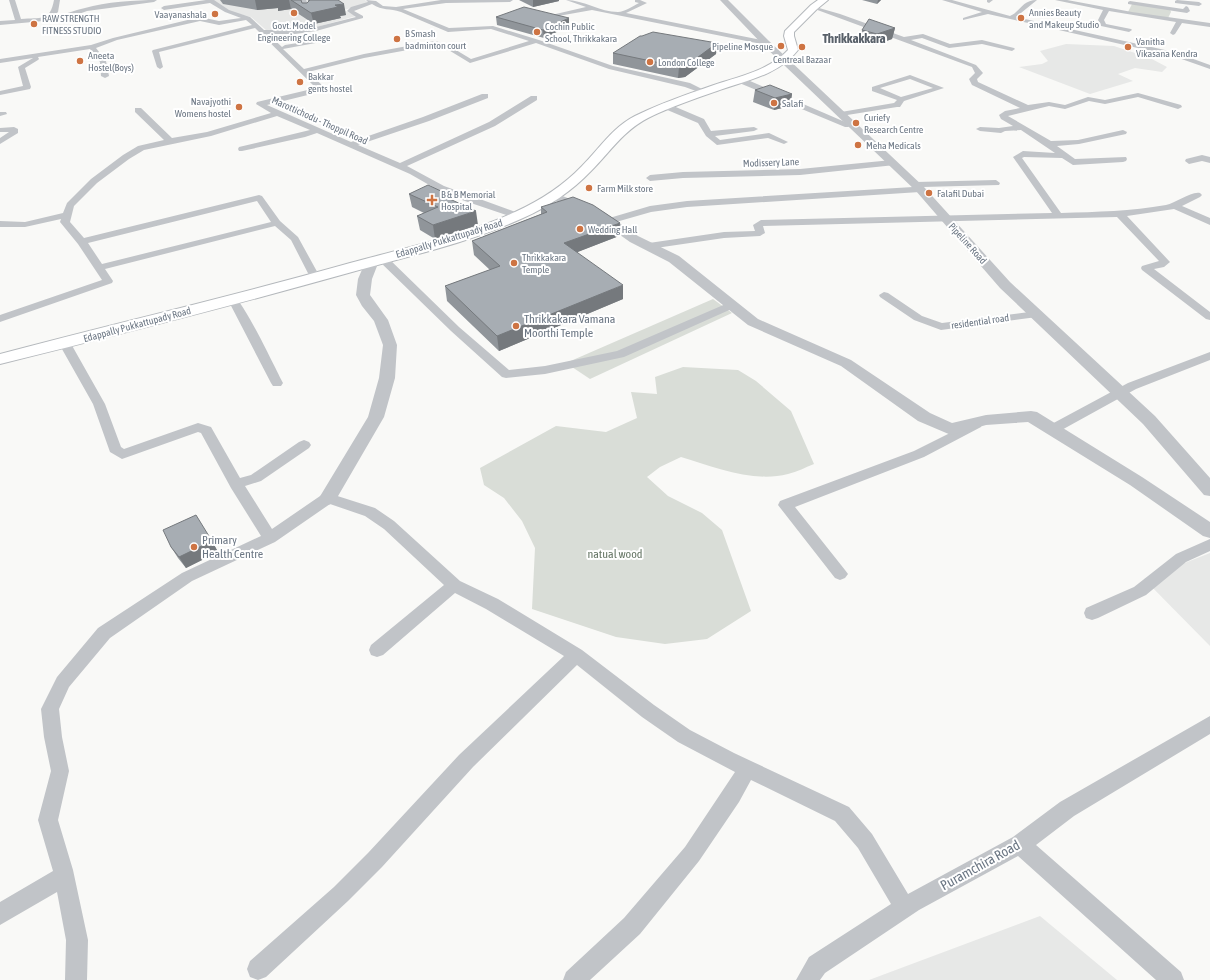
<svg xmlns="http://www.w3.org/2000/svg" width="1210" height="980" viewBox="0 0 1210 980" font-family="'Asap Condensed',sans-serif">
<rect width="100%" height="100%" fill="#f9f9f7"/>
<path fill="#e7e8e7" d="M210,0h155l4,3 -25,7 12,6 -46,13 -44,1 -15,-13 -23,-6z
M1066,44l48,2 36,12 17,9 -5,5 -27,-4 -17,6 15,7 -43,13 -71,-27 23,-3 6,-3 -8,-10z
M1210,553v93l-66,-67z
M1040,916l77,64h-248z"/>
<path fill="#d9ddd7" d="M1132,4l38,5 1,3 -3,6 -40,-6z
M713,299l19,14 -142,66 -24,-16z
M683,367l55,3 18,11 35,30 23,53c-8,3 -17,8 -26,10 -35,9 -74,-7 -107,-17l-21,10 -13,10 21,19 34,17 20,17 29,81 -44,28 -42,5 -49,-7 -84,-28 3,-61 -13,-27 -18,-23 -20,-13 -4,-17 76,-42 50,6 31,-14 -6,-26 26,2 -2,-17z"/>
<g fill="none" stroke-linecap="round" stroke-linejoin="round">
<defs>
<path id="secondary" d="M818,0h10l-11,9 -23,23v4l4,14c-19,25 -53,31 -81,41 -23,8 -47,16 -69,27 -25,13 -38,34 -57,53 -19,20 -43,36 -68,47 -54,25 -114,38 -171,54 -117,33 -235,63 -352,92v-10c117,-31 234,-58 350,-91 55,-15 113,-27 165,-51 24,-11 48,-26 67,-46 18,-18 30,-38 53,-50 24,-12 50,-21 76,-30 26,-9 58,-15 77,-36l-4,-14 1,-5 26,-26z"/>
</defs>
<use href="#secondary" stroke="#b4b8bc" stroke-width="2"/>
<path fill="#c1c4c8" fill-rule="evenodd" d="M9,0h6l6,19c20,-2 29,3 33,-19h6l-2,12 -4,4c11,-1 20,-6 31,-8 20,-6 51,-8 72,-8l-3,2 -67,9 -22,8 -65,6v-4l15,-1z
M206,0h8l15,10 21,7 14,13h31l21,-3 40,-10 -9,-6 4,-4 17,-5 -2,-2 10,1 7,5 13,1 45,-7h72l-3,2 -64,1 -43,6 46,19 44,-2 46,14 74,26 77,17 18,9 -4,2 -19,-7 -76,-18 -73,-26 -66,20 -28,-17 -7,-1 -71,13 -56,14 16,15v4l-57,14 84,37 72,-25 59,-23h6v4l-59,23 -71,24 42,18 89,-41 42,-26h6v4l-42,26 -88,40 37,20 77,28 2,2 -2,2h-6l-53,-18 -24,-10 -28,-16 -93,-41 -12,4 -63,14h-3l-1,-2 1,-2 71,-17 -33,-14 -66,20 -67,14 -15,9 -32,24 -23,23 -4,16 14,16 175,-43 3,1 18,25 18,16 22,40 -1,2h-8l-20,-39 -16,-14 -170,43 8,12 -1,2 -112,39v-7l102,-35 -24,-36 -18,-22 1,-3 -36,8h-25v-6l25,1 38,-9 4,-10 24,-24 32,-24 15,-9 26,-6 -29,-28v-4h6l31,30 35,-6 64,-19 -15,-9 1,-2 59,-14 -61,-60 -96,24 4,15 -3,2 -3,-2 -5,-16 1,-1 99,-25 -6,-5 -27,5 -19,-4 -83,19 -21,8 10,13 3,15 -4,2 -4,-2 -1,-14 -10,-13 -52,8 1,2 -1,1 -13,8 6,19 -1,2 -30,6v-4l23,-5 -5,-19 15,-9 -33,5v-4l91,-14 22,-7 87,-21 19,4 22,-3 -16,-6 -15,-9 -46,7 -3,-2 3,-2zM372,4c11,7 17,4 29,8l47,20 43,-3 38,12 -58,18 -25,-15 -11,-3 -71,13 -60,15 -21,-20 38,-7 3,-2 -1,-1 -38,6 -3,2 -14,-13h27l21,-3 47,-13v-2l-9,-5zM257,201l14,21 -169,42 -14,-21z
M300,0h6l5,12 -1,1h-4z
M566,0c18,0 34,12 52,12 6,0 15,-6 21,-9l-4,-1v-2h5l7,3 -21,10 140,28 3,2 -3,2 -174,-35 -45,8v-2l39,-9z
M942,0h10l58,16c11,-5 12,-16 27,-16l-21,17 158,35 36,13v4l-37,-13 -185,-42 -25,6v-2l19,-6z
M987,0h6l-4,3 -2,-1z
M1055,0h12l65,12 78,11v4l-28,-4 -7,11 -2,1 -3,-2 6,-11 -67,-11 -5,9 2,4 25,5 1,1 -3,2 -28,-6 -3,-6 5,-10z
M1177,0l22,2 3,2 -3,2 -24,-3v-2z
M1130,1l53,8 3,-3 2,1 2,4 -3,2 -59,-9v-2z
M812,6l28,8 64,23 19,-3 27,10 32,-4 32,8 1,1 -3,2 -30,-7 -33,4 -27,-10 -11,2 65,25 7,8 -6,6 1,3 50,23 21,-3 16,3 23,-8 17,3 33,-7 43,12 1,2 -4,2 -40,-12 -33,7 -16,-3 -24,8 -16,-3 -41,10 43,25 27,-1 45,-10 4,2 -1,2 -47,10 -22,2 18,13 51,-2 1,2 -1,2 -3,1 -50,3 -11,-7 -38,-1 -2,1 39,55c36,-1 70,-2 105,-8 10,-2 25,-14 34,-12l2,2 -2,2 -18,9 28,12v7l-36,-16 -47,7 43,46 -6,5 -10,2 56,43v8l-4,-1 -64,-49 -1,-2 1,-2 17,-5 -42,-44 -354,9 2,7 -5,3 -36,2 -75,11 -4,-1 -1,-2 1,-2 4,-1 75,-11 31,-1 -2,-6 8,-5 291,-7 -39,-56 10,-6 32,2 -34,-23 -16,1 -4,2 -21,-2 -4,-2 4,-2 19,1 14,-2 -12,-7 -2,-4 6,-4 15,-3 -48,-23 -3,-6 6,-6 -3,-6 -160,-59z
M910,75l34,13 -40,13 -4,6h-3l-56,9 -4,-2 4,-2 53,-9 3,-3 -25,-9v-4zM910,79l23,9 -32,9 -21,-9z
M737,78h6l109,47 -4,2h-3l-108,-45z
M665,105h6l33,14 7,12 43,-4 4,2 -4,2 -39,5 5,4 49,-7 19,9 -4,2 -16,-6 -51,7 -11,-9 -8,-13 -33,-14z
M0,112h6l1,2 -7,2z
M14,127l4,2v4l-18,11v-6l9,-6h-9v-4z
M1202,155l8,2v6l-8,-2 -13,3 -4,-3 1,-2z
M892,160l4,3 -1,2 -95,10 -117,3 -33,3 -4,-3 4,-3 33,-3 117,-3z
M996,180l4,3 -1,2 -76,2v4l-3,1 -233,15 -36,5 -42,12 -5,-3 2,-2 44,-13 37,-5 226,-14 -1,-2 1,-2 3,-1z
M382,255l4,1 73,71 50,43 36,-4 72,-15 111,-48h8l1,2 -1,2 -112,50 -79,17 -39,4 -4,-1 -51,-46 -73,-71 -1,-2 1,-2z
M884,292l4,1 34,23 20,7 95,-12 6,3 -6,3 -96,13 -27,-10 -34,-23 -1,-2z
M232,295c10,2 44,75 51,88l-2,3h-8l-2,-3 -44,-85z
M64,339l4,1 2,2 35,62 16,43 3,2 74,-26 13,4 29,51 11,-3 48,-33 5,-2 5,2 2,3 -2,3 -48,33 -16,5 27,43 51,-35 5,-1 47,15 19,13 66,60 38,18 84,51 72,55 36,25 44,23 115,54 23,27 36,60 105,-57 47,-35 150,-86v18l-136,82 -38,29 145,127 3,8h-28l-138,-124 -99,54 -94,63 -5,7h-24l13,-23 82,-53 -33,-56 -23,-27 -84,-41 -12,22 -40,59 -59,73 -50,46h-27l3,-8 58,-54 61,-71 50,-75 -57,-30 -36,-25 -65,-52 -104,102 -91,100 -34,34 -82,76 -8,3 -8,-3 -3,-8 3,-8 84,-74 34,-34 91,-98 105,-99 -78,-47 -31,-16 -72,62 -6,2 -6,-2 -2,-5 2,-5 73,-60 -60,-56 -19,-13 -35,-12 -55,38 -83,39 -82,57 -41,49 -10,22 3,28 7,34 -11,49 15,50 15,70 -1,40h-22l1,-40 -9,-48 -57,33v-23l53,-31 -15,-51 13,-49 -7,-34 -3,-28 16,-32 41,-49 84,-55 79,-37 -30,-48 -30,-55 -3,-1 -76,27 -12,-7 -17,-48 -35,-62 2,-2z
M1210,352v8l-74,29 -78,43 -5,1 -5,-1 -1,-3 1,-3 80,-43z
M976,420l5,1 1,3 -1,3 -57,30 -129,50 50,63 3,4 -3,4 -5,2 -5,-2 -57,-73 2,-4 134,-50z
M1210,539v12l-24,11 -40,33 -48,23 -6,2 -6,-2 -2,-5 2,-5 48,-21 42,-33z"/>
<path fill="#c1c4c8" fill-rule="evenodd" d="M720,0h8l41,41 155,146 86,95 145,134 55,62v18l-6,-1 -61,-71 -143,-136 -84,-97 -153,-146z
M552,192l52,20 34,24 41,20 79,63 93,41 79,53 22,10 34,-8 45,-4 6,1 105,65 68,45v16l-7,-2 -73,-51 -102,-63 -42,3 -35,10 -33,-14 -77,-55 -93,-41 -79,-63 -39,-20 -34,-24 -48,-20 -2,-2 2,-2z
M372,257l5,1 2,3 -7,18 -2,16 18,25 9,25 -2,33 -11,39 -50,86 -6,2 -6,-2 -3,-5 49,-81 11,-39 4,-33 -9,-24 -12,-15 -6,-11 2,-16 9,-21z"/>
<use href="#secondary" fill="#fff" fill-rule="evenodd"/>
</g>
<path fill="#90959a" d="M220,0h81l1,3h5l1,-1v-2h30l8,15 -6,1 1,2 -27,6 -23,-15 -13,2v-3l-21,2 -34,-6z
M519,0h40v1l-26,6z
M862,0h19l-4,4z
M496,17l73,9 -25,12 -47,-13z
M895,28l-3,11 -17,6 -15,-4 2,-11z
M717,43l-1,11 -31,23 -7,1 -65,-14v-11z
M755,90l37,4 -2,12 -16,4 -21,-8z
M445,193l1,4 32,28 -43,14 -15,-9 -3,-14 7,-3 -12,-6 -3,-13z
M541,207l78,29 -42,16 46,47 -124,52 -52,-50 -2,-15 45,-16 -16,-15 -2,-14 69,-27z
M212,541l6,11 -32,16 -8,-10 -7,-11z"/>
<path fill="#75797d" d="M255,0h34l2,9 -13,2v-3l-21,2z
M533,0h26v1l-26,6z
M878,0h3l-4,4z
M344,4l2,11 -6,1 1,2 -27,6 -3,-11 24,-8z
M569,18v8l-25,12 -1,-8z
M895,28l-3,11 -17,6 2,-11z
M717,43l-1,11 -31,23 -7,1 1,-11z
M792,94l-2,12 -16,4 1,-12z
M445,193l2,13 -6,-11z
M476,211l2,14 -43,14 -2,-14z
M620,223l-1,13 -54,21 -1,-14z
M623,285v14l-124,52 -2,-15z
M212,541l6,11 -32,16 -7,-11z"/>
<path fill="#a7adb3" stroke="#75797d" d="M291,0h10l1,3h5l3,-3h28l6,4 -9,1 3,2 -27,6z
M524,7l45,11 -26,12 -47,-13z
M869,19l26,9 -18,6 -15,-4z
M653,32l64,11 -31,23 -7,1 -66,-14 27,-17h2z
M770,85l22,9 -17,4 -20,-8z
M428,185l17,8 -4,2 35,16 -43,14 -16,-9 21,-9 -29,-13z
M573,197l20,8 27,18 -56,20 59,42 -126,51 -52,-50 55,-20 -28,-25 75,-29 -6,-5z
M196,515l16,26 -33,16 -8,-10 -8,-17z"/>
<g fill="#ce7443" stroke="#fff" stroke-width="1.5">
<circle cx="294" cy="13" r="4"/>
<circle cx="215" cy="14" r="4"/>
<circle cx="1021" cy="18" r="4"/>
<circle cx="34" cy="24" r="4"/>
<circle cx="537" cy="32" r="4"/>
<circle cx="397" cy="39" r="4"/>
<circle cx="781" cy="46" r="4"/>
<circle cx="802" cy="47" r="4"/>
<circle cx="1128" cy="47" r="4"/>
<circle cx="80" cy="61" r="4"/>
<circle cx="650" cy="62" r="4"/>
<circle cx="300" cy="82" r="4"/>
<circle cx="774" cy="103" r="4"/>
<circle cx="239" cy="107" r="4"/>
<circle cx="856" cy="123" r="4"/>
<circle cx="858" cy="145" r="4"/>
<circle cx="589" cy="188" r="4"/>
<circle cx="929" cy="193" r="4"/>
<path d="M430 194h4v4h4v4h-4v4h-4v-4h-4v-4h4z"/>
<circle cx="580" cy="229" r="4"/>
<circle cx="514" cy="263" r="4"/>
<circle cx="516" cy="326" r="4"/>
<circle cx="194" cy="547" r="4"/>
</g>
<g text-anchor="middle" stroke-width="4" stroke-linejoin="round" paint-order="stroke">
<g font-size="10" fill="#6c7784" stroke="#fff" text-anchor="start">
<text x="1029" y="16">Annies Beauty<tspan x="1029" dy="12">and Makeup Studio</tspan></text>
<text x="207" y="18" text-anchor="end">Vaayanashala</text>
<text x="42" y="22">RAW STRENGTH<tspan x="42" dy="12">FITNESS STUDIO</tspan></text>
<text x="294" y="29" text-anchor="middle">Govt. Model<tspan x="294" dy="12">Engineering College</tspan></text>
<text x="545" y="30">Cochin Public<tspan x="545" dy="12">School, Thrikkakara</tspan></text>
<text x="405" y="37">B Smash<tspan x="405" dy="12">badminton court</tspan></text>
<text x="1136" y="45">Vanitha<tspan x="1136" dy="12">Vikasana Kendra</tspan></text>
<text x="773" y="50" text-anchor="end">Pipeline Mosque</text>
<text x="88" y="59">Aneeta<tspan x="88" dy="12">Hostel(Boys)</tspan></text>
<text x="802" y="63" text-anchor="middle">Centreal Bazaar</text>
<text x="658" y="66">London College</text>
<text x="308" y="80">Bakkar<tspan x="308" dy="12">gents hostel</tspan></text>
<text x="231" y="105" text-anchor="end">Navajyothi<tspan x="231" dy="12">Womens hostel</tspan></text>
<text x="782" y="107">Salafi</text>
<text x="864" y="121">Curiefy<tspan x="864" dy="12">Research Centre</tspan></text>
<text x="866" y="149">Meha Medicals</text>
<text x="597" y="192">Farm Milk store</text>
<text x="937" y="197">Falafil Dubai</text>
<text x="441" y="198">B &amp; B Memorial<tspan x="441" dy="12">Hospital</tspan></text>
<text x="588" y="233">Wedding Hall</text>
<text x="522" y="261">Thrikkakara<tspan x="522" dy="12">Temple</tspan></text>
</g>
<g font-size="10" fill="#6c7784" stroke="#fff">
<text transform="translate(320 120) rotate(24)" y="4">Marottichodu - Thoppil Road</text>
<text transform="translate(771 162) rotate(-2)" y="4">Modissery Lane</text>
<text transform="translate(449 238) rotate(-17)" y="4">Edappally Pukkattupady Road</text>
<text transform="translate(968 243) rotate(48)" y="4">Pipeline Road</text>
<text transform="translate(980 321) rotate(-8)" y="4">residential road</text>
<text transform="translate(137 324) rotate(-15)" y="4">Edappally Pukkattupady Road</text>
</g>
<g font-size="12" fill="#6c7784" stroke="#fff" text-anchor="start">
<text x="524" y="323">Thrikkakara Vamana<tspan x="524" dy="14">Moorthi Temple</tspan></text>
<text x="202" y="544">Primary<tspan x="202" dy="14">Health Centre</tspan></text>
</g>
<g font-size="12" fill="#677766" stroke="#fff">
<text x="615" y="558">natual wood</text>
</g>
<g font-size="13" font-weight="bold" fill="#59616a" stroke="#fff">
<text x="854" y="43">Thrikkakkara</text>
</g>
<g font-size="14" fill="#6c7784" stroke="#fff">
<text transform="translate(980 865) rotate(-29)" y="5">Puramchira Road</text>
</g>
</g>
</svg>
